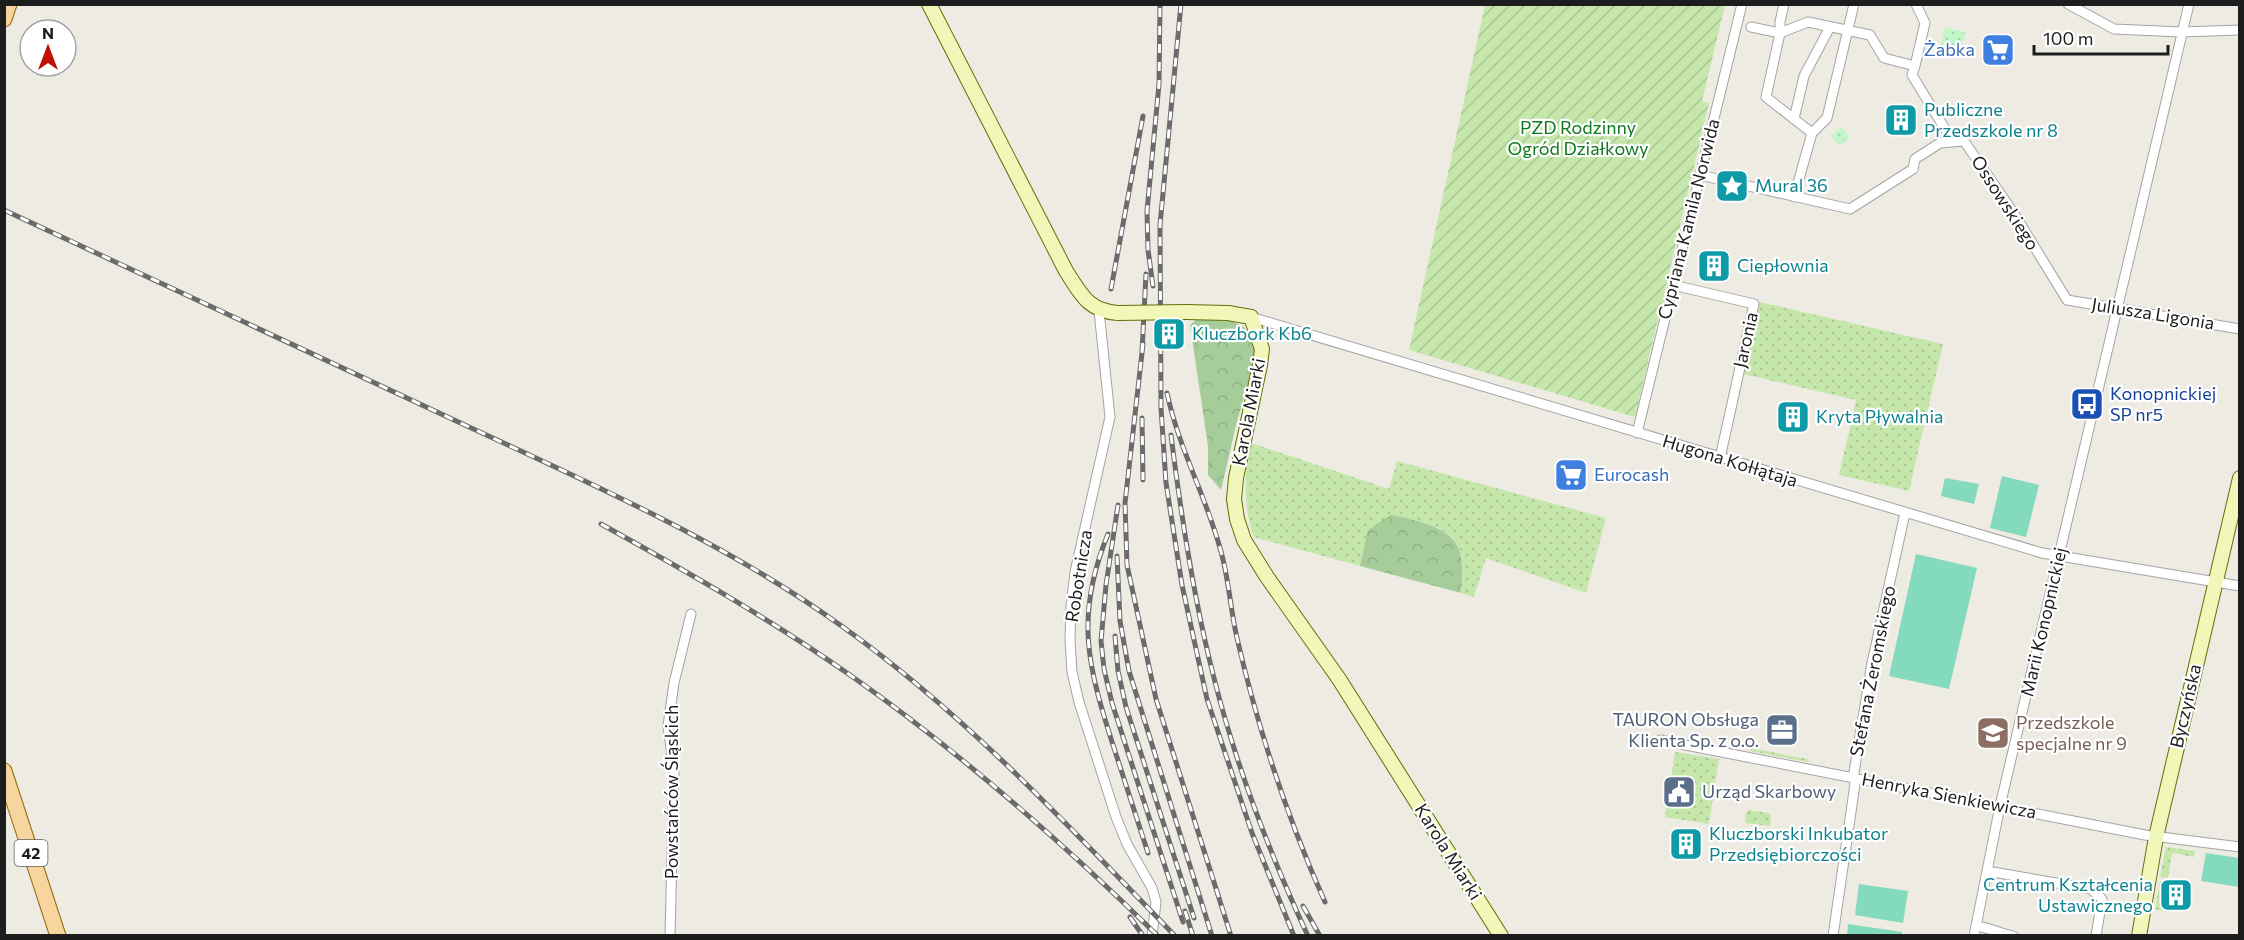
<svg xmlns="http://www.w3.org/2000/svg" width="2244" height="940" viewBox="0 0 2244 940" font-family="Commissioner,sans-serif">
<defs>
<pattern id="grass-dots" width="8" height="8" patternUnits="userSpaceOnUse" patternTransform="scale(1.5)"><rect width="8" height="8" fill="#c6e7ab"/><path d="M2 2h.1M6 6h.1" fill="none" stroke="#aac693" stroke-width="1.8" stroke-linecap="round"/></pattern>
<pattern id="forest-crowns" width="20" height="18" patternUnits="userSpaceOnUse" patternTransform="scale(1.5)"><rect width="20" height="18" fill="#a6cc99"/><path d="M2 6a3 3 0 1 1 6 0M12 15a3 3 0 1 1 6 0" fill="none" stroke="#8eaf83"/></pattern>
<pattern id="park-dots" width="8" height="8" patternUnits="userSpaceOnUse" patternTransform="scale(1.5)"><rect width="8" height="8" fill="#c1f7c8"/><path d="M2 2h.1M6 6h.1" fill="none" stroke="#a5d3ab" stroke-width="1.8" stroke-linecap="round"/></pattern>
<pattern id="garden-furrows" width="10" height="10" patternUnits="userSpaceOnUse" patternTransform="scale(1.5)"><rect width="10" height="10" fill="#c6e7ab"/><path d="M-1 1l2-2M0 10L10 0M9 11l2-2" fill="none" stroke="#aac693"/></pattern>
</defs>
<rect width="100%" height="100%" fill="#eeebe3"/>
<path fill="url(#grass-dots)" d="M1759,302l184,42 -34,147 -70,-16 17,-75 -113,-26z
M1248,442l141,47 8,-28 209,57 -20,75 -100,-35 -12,39 -13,-4c1,-14 3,-32 -3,-47 -9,-20 -47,-27 -67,-30l-22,14 -9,36 -106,-29c-12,-33 -8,-61 -6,-95z
M1750,748l57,11 2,2 -1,1 -58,-11z
M1675,752l44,7 -10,65 -44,-7z
M1749,810l20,3 2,3 -1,10 -25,-3 1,-11z
M2166,847l29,4 -1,6 -22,-4 -4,25 -8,-1z
M2160,881l7,1 -4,25 5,1 -1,4 -12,-3z"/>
<path fill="url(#forest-crowns)" d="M1199,317l30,3 15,7 10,12 1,21 -19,65 -15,65 -13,-15v-29l-18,-121z
M1391,515c20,4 58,11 67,32 6,14 4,31 3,46l-101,-27 8,-36z"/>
<path fill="url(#park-dots)" d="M1945,28l20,4 -5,20 -20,-4z
M1841,127l9,10 -11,9 -8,-10z"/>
<path fill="url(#garden-furrows)" d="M1485,5h240l-23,96 7,2 -74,314 -226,-67z"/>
<path fill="#84dabc" d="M2002,476l37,9 -13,52 -36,-9z
M1945,478l34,6 -5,20 -33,-8z
M1916,554l61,14 -28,121 -60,-13z
M2206,853l33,5v29l-38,-6z
M1859,884l49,7 -5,32 -48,-8z
M1848,924l54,8v3h-55z"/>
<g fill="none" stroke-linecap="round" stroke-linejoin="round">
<defs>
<path id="street" d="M1784,4l-4,18v11l28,-11 62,13 14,23 31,8 -3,9 41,67
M2068,4l46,25 68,3 58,-2
M1751,27l29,6 -14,64 46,36 -18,64
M1915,66l10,-43 -9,-19
M1794,119l10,-43 26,-49
M1812,133l15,-15 27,-114
M1700,175l150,34 63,-40 2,-10 25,-16 24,-2 49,71 54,88 173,29
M1673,285l81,19 -34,154
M1099,311l11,106 -35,155 -4,35 -1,33 2,32 7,30 37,115 11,27 25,44 4,14 -4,34
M1251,317l791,236 198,33
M1637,433l105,-429
M1660,740l485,95 95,12
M1987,871l104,18 11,10 -6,37
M1976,926c14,2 24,7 37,10
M670,936l4,-165 -6,-45 6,-43 17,-69
M1833,936l22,-152 -1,-12 18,-109 33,-150
M1974,936l26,-130 189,-802"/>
<path id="secondary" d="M929,4l137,267c15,23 22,40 52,42
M1186,312l42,1 23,4 11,32 -2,16 -24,113 -2,21 3,20 7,21 23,37 72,102 162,257
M2139,936l17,-99 84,-359"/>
<path id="primary" d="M4,19l5,-15
M4,771l54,165"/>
</defs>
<use href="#street" stroke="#a4a4a4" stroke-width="11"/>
<use href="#secondary" stroke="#606f09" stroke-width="16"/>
<use href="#primary" stroke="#906806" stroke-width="17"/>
<use href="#street" stroke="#fff" stroke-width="9"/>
<use href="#secondary" stroke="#f1f7b8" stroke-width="14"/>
<use href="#primary" stroke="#f8d59e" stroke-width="15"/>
<defs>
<path id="rail" d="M1181,4l-21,221 1,183 5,75 16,102 25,114 45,134 42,103
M4,210c155,72 309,144 463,216 129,60 259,117 376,201 123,88 227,200 332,309
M1153,286l-5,-36 -1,-39 12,-127 1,-80
M1111,289l32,-173
M1143,344l-18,159 2,62 29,134 75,237
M1142,352l4,-78
M1167,393c12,56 38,101 53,155 9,30 10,60 17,90 21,91 50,179 88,264
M1142,418l1,62
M1171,435c10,80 22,161 42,239 22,89 56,178 95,262
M1118,505l-12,80 -5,56 3,28 8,34 71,219
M601,524c85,47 169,95 249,151 110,77 211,166 308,261
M1108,534c-34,83 -20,133 6,214 11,35 23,70 34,105
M1117,556l3,65 9,50 83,265
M1115,636l3,35 8,36 68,211
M1303,906l17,30
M1185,911l8,25
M1130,917l13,19"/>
</defs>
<use href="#rail" stroke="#6b6b6b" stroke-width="5"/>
<use href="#rail" stroke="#fff" stroke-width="3" stroke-dasharray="9" stroke-linecap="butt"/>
<defs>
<path id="secondary-bridge" d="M1118,313l68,-1"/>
</defs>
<use href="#secondary-bridge" stroke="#606f09" stroke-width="16" stroke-linecap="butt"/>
<use href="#secondary-bridge" stroke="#f1f7b8" stroke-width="14"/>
</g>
<defs>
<symbol id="supermarket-square" viewBox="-11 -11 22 22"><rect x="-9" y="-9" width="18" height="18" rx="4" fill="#3f7fe0" stroke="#fff"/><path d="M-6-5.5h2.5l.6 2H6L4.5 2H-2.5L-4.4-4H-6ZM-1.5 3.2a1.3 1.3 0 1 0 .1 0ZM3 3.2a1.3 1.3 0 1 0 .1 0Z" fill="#fff"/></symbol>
<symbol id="building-square" viewBox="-11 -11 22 22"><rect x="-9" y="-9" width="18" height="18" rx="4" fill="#0f9aa8" stroke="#fff"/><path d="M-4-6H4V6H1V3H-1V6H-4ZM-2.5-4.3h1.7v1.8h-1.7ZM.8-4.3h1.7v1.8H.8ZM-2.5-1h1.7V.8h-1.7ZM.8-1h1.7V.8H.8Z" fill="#fff"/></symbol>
<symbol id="sight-square" viewBox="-11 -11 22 22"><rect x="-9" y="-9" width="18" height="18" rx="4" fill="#0f9aa8" stroke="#fff"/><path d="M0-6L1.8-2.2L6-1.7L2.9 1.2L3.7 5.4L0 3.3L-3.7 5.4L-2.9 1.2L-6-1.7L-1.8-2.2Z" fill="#fff"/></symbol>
<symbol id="bus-square" viewBox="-11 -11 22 22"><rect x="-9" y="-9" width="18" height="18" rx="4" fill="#1a4fb4" stroke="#fff"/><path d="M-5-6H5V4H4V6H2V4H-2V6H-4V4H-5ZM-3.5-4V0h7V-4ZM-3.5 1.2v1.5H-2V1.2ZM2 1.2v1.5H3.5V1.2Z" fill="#fff"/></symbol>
<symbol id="office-square" viewBox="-11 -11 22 22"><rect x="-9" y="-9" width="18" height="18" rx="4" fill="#5c6f8a" stroke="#fff"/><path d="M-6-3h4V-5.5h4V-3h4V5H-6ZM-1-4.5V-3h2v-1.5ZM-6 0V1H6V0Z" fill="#fff"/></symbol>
<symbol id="school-square" viewBox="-11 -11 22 22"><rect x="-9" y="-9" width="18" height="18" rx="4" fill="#8d6e63" stroke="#fff"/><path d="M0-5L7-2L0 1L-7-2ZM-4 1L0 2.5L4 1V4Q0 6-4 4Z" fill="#fff"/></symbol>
<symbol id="civic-square" viewBox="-11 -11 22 22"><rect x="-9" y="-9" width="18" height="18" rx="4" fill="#5c6f8a" stroke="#fff"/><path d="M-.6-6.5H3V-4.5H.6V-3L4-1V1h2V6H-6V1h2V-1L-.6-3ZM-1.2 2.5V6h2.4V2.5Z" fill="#fff"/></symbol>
</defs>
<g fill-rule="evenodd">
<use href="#supermarket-square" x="1979" y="31" width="38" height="38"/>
<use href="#building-square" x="1882" y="101" width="38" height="38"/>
<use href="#sight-square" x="1713" y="167" width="38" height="38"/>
<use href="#building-square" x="1695" y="247" width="38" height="38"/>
<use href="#building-square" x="1150" y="315" width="38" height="38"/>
<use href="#bus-square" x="2068" y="385" width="38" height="38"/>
<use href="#building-square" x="1774" y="398" width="38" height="38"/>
<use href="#supermarket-square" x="1552" y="456" width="38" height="38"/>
<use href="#office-square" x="1763" y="711" width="38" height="38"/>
<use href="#school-square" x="1974" y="714" width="38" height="38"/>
<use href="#civic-square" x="1660" y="773" width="38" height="38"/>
<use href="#building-square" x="1667" y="825" width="38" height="38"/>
<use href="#building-square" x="2157" y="876" width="38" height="38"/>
</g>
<g text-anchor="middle" stroke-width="4.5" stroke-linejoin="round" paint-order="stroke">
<rect fill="#fff" stroke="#616161" stroke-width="1.5" x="14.5" y="840" width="33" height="26" rx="4.5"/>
<g font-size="16" font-weight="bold" fill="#1d1d1d">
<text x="31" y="859">42</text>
</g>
<g font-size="18" fill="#366cbe" stroke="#fff" text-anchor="end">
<text x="1975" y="56">Żabka</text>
<text x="1594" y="481" text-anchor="start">Eurocash</text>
</g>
<g font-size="18" fill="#0d838f" stroke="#fff" text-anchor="start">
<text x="1924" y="116">Publiczne<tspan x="1924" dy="21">Przedszkole nr 8</tspan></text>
<text x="1755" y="192">Mural 36</text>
<text x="1737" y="272">Ciepłownia</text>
<text x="1192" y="340">Kluczbork Kb6</text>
<text x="1816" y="423">Kryta Pływalnia</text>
<text x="1709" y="840">Kluczborski Inkubator<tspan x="1709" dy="21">Przedsiębiorczości</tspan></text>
<text x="2153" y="891" text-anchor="end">Centrum Kształcenia<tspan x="2153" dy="21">Ustawicznego</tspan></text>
</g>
<g font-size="18" fill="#0f771c" stroke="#fff">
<text x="1578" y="134">PZD Rodzinny<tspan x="1578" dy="21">Ogród Działkowy</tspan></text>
</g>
<g font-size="18" fill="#1d1d1d" stroke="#fff">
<text transform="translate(2005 203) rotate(57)" y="6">Ossowskiego</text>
<text transform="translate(1689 219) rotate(-76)" y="6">Cypriana Kamila Norwida</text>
<text transform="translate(2153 314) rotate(9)" y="6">Juliusza Ligonia</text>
<text transform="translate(1746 340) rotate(-77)" y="6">Jaronia</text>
<text transform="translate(1249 412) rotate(-79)" y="6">Karola Miarki</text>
<text transform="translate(1730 461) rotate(17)" y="6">Hugona Kołłątaja</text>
<text transform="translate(1079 576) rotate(-81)" y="6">Robotnicza</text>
<text transform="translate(2044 622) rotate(-77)" y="6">Marii Konopnickiej</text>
<text transform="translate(1873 671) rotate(-79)" y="6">Stefana Żeromskiego</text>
<text transform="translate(2186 706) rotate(-77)" y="6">Byczyńska</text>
<text transform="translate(672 792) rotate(-90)" y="6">Powstańców Śląskich</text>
<text transform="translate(1949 796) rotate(11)" y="6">Henryka Sienkiewicza</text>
<text transform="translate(1448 852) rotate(58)" y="6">Karola Miarki</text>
</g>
<g font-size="18" fill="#164399" stroke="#fff" text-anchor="start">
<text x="2110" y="400">Konopnickiej<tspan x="2110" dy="21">SP nr5</tspan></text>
</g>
<g font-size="18" fill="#4e5e75" stroke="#fff" text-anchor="end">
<text x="1759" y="726">TAURON Obsługa<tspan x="1759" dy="21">Klienta Sp. z o.o.</tspan></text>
<text x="1702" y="798" text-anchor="start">Urząd Skarbowy</text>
</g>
<g font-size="18" fill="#785e54" stroke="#fff" text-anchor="start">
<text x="2016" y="729">Przedszkole<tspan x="2016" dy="21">specjalne nr 9</tspan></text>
</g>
</g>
<rect width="2244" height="940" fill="none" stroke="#1d1d1d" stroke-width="12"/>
<g transform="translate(48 48)"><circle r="28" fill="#ffffff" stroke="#a5a5a5" stroke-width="1.5"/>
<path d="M0-4.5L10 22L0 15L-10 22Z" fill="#c20f08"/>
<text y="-9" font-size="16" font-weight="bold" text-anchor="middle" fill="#1d1d1d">N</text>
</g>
<path d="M2034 45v9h134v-9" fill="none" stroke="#1d1d1d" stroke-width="3"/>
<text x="2043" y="45" font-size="18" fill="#1d1d1d" stroke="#ffffff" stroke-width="4.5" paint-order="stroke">100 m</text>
</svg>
